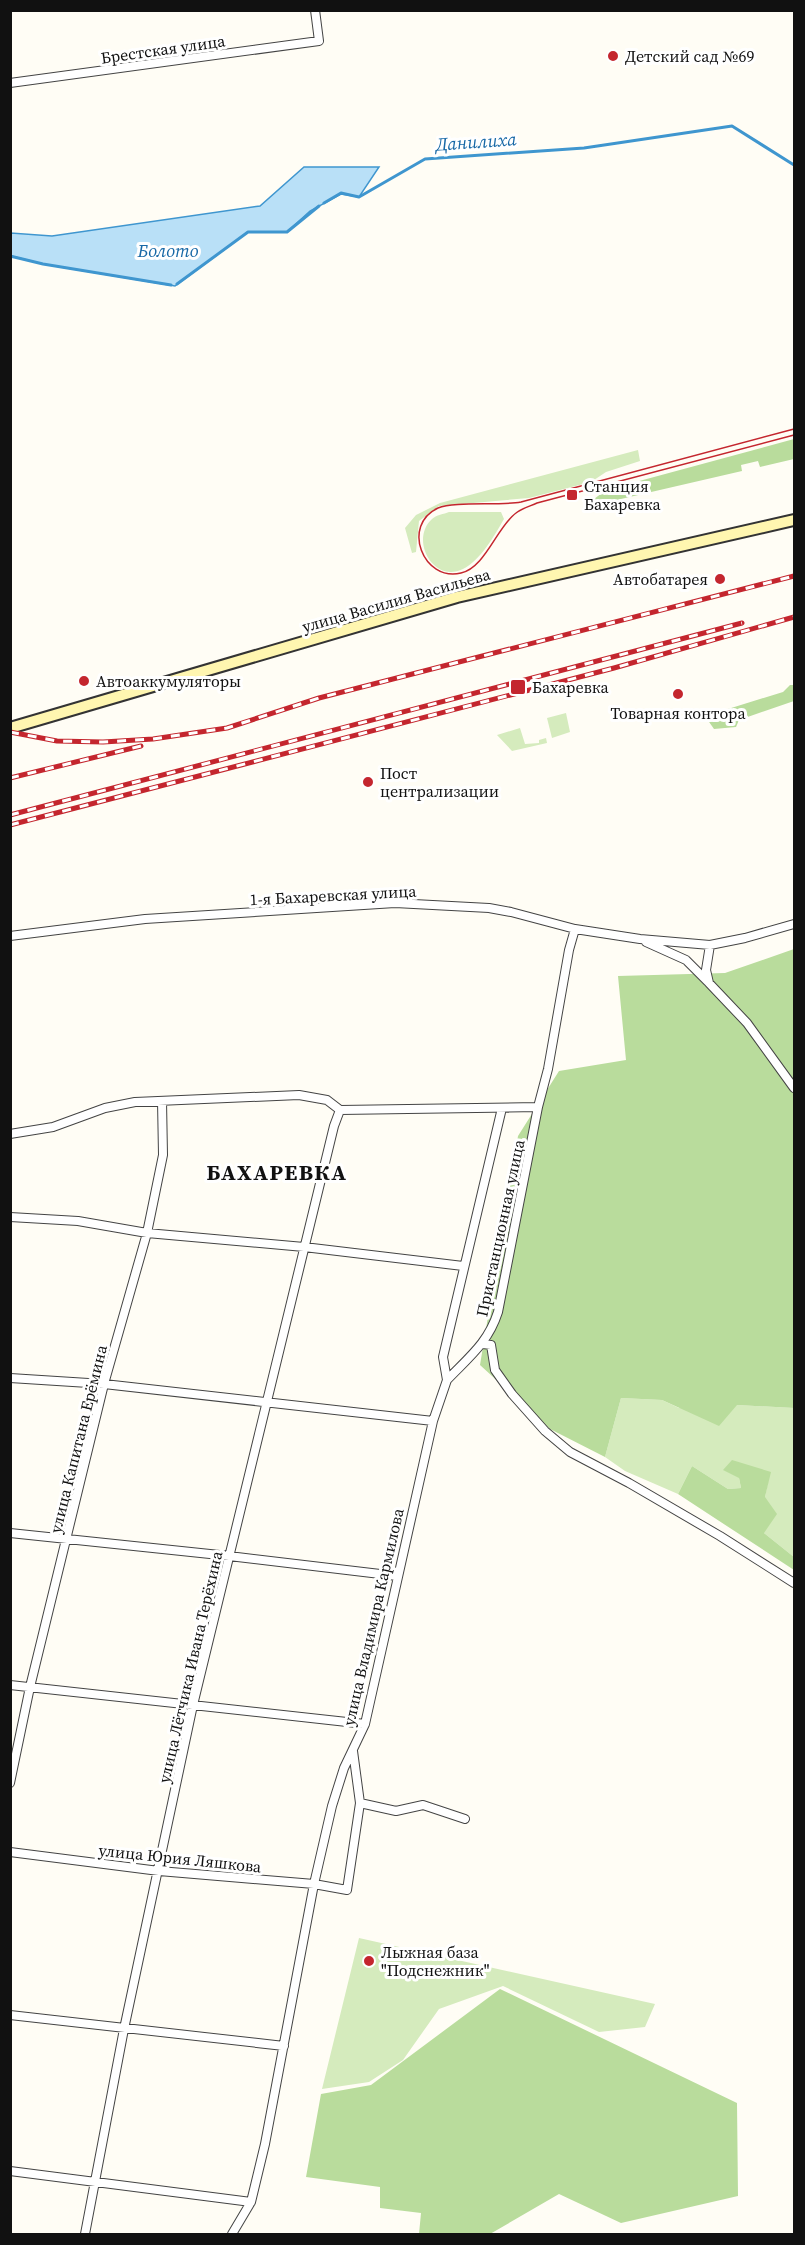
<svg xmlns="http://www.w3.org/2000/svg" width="805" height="2245" viewBox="0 0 805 2245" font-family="'Source Serif 4',serif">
<rect width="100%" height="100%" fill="#fffdf5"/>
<path fill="#d5ebbd" d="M638,450l2,11 -34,11 -15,10 -62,16 -90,8 -20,15 -3,31 -4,1 -7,-25 11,-13 24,-12z
M449,512h52l3,7c-10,17 -23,41 -41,50 -29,15 -54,-29 -31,-50 4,-4 12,-5 17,-7z
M566,713l4,19 -18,6 -5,-20z
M520,728l5,16 14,-1v-3l7,-2 1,5 -35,8 -15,-16z
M621,1398l41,2 17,8 58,-3 57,3v149l-30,-24 1,-36 5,-25 -31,6 2,10 -13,1 -36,-23 -14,28 -53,-23 -20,-14z
M359,1938l296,66 -10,23 -46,5 -96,-46 -64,23 -36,51 -34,22 -47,7z"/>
<path fill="#b9dc9c" d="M794,439v20l-34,8 -2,-6 -17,4 1,6 -160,37 24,-18z
M790,685h4v16l-55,19 -3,7 -22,2 -7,-10 21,-10 55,-17z
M794,949v459l-57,-3 -18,21 -57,-26 -41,-2 -16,59 -55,-28 -70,-64 38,-229 41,-65 67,-11 -8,-84 107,-3z
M732,1460l39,12 -6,25 12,17 -13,19 30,24v13l-116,-76 14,-28 36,23 13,-1 -2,-10 -16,-8z
M500,1989l237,114 1,93 -117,27 -62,-29 -69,40h-71l2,-21 -41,-5v-21l-74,-10 15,-83 50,-9z"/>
<path fill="#b9e0f7" stroke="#3f96cf" stroke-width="1.5" d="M304,167h75l-20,30 -18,-3 -31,17 -23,21h-39l-73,54 -132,-22 -32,-8v-23l41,3 208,-30z"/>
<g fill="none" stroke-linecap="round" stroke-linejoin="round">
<path stroke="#3f96cf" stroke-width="3" d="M324,203l17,-10 18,4 66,-38 159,-11 148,-22 62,39
M10,256l33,8 128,21
M177,284l71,-52h39l32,-26"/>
<defs>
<path id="minor" d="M10,83l309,-42 -4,-31
M10,936l135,-17 250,-16 94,5 22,4 64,17 65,10 70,6 35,-7 49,-14
M646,942l40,18 22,22
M710,945l-4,25 3,13 38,40 47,65
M10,1134l43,-7 52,-19 30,-6 164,-7 28,5 13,10 198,-3
M10,1217l68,4 69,12 157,14 159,19
M483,1344l8,1 4,25 17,24 33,37 25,21 59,31 91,53 74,47
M10,1378l94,6 329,37
M447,1380c22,-23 41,-37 51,-68l40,-205 10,-38 21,-119 6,-21
M10,1533l219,23 168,20
M10,1685l355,39
M10,1783l20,-96 74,-303 43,-151 16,-78 -1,-54
M360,1803l36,8 27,-6 42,14
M10,1852l149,19 155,13 33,6 13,-87 -7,-52
M10,2015l274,31
M10,2171l241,31
M85,2234l39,-205 69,-324 141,-579 6,-16
M232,2234l19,-32 14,-58 49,-260 18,-78 12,-38 21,-44 68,-303 14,-41 -4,-23 59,-249"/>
<path id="secondary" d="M10,728l447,-131 337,-77"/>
</defs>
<use href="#minor" stroke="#444" stroke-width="10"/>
<use href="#secondary" stroke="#333" stroke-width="14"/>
<use href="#minor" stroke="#fff" stroke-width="8"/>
<use href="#secondary" stroke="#fff6b0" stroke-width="10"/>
<path stroke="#c4262e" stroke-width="1.5" d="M794,429l-273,73c-22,4 -66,-1 -83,6 -37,17 -15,74 23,65 24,-5 36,-46 55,-60 6,-5 15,-7 21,-10l257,-68"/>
<defs>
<path id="rail" d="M10,732l47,9 46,1 50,-3 74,-11 92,-30 475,-122
M10,778l131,-32
M10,815l732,-192
M10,825l604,-157 180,-51"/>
</defs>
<use href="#rail" stroke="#c4262e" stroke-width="5"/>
<use href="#rail" stroke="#fff" stroke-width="3" stroke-dasharray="9" stroke-linecap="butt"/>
</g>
<g fill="#c4262e" stroke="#fff" stroke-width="2">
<circle cx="613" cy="56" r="6"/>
<rect x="566" y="489" width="12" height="12" rx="3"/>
<circle cx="720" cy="579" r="6"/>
<circle cx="84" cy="681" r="6"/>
<rect x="510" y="679" width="16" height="16" rx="3"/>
<circle cx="678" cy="694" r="6"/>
<circle cx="368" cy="782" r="6"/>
<circle cx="369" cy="1961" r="6"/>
</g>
<g text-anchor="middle" stroke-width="6" stroke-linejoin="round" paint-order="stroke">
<g font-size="16" fill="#111" stroke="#fff">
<text transform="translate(163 49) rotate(-8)" y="6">Брестская улица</text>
<text transform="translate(396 600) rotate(-16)" y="6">улица Василия Васильева</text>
<text transform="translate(333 895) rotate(-3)" y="6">1-я Бахаревская улица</text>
<text transform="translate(500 1228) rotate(-78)" y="6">Пристанционная улица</text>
<text transform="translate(78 1439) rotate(-76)" y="6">улица Капитана Ерёмина</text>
<text transform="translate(373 1617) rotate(-77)" y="6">улица Владимира Кармилова</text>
<text transform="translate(190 1667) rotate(-77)" y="6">улица Лётчика Ивана Терёхина</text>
<text transform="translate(180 1858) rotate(6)" y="6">улица Юрия Ляшкова</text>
</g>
<g font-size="16" fill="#111" stroke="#fff" text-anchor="start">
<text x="625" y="62">Детский сад №69</text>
<text x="584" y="492">Станция<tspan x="584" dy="18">Бахаревка</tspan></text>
<text x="708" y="585" text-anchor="end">Автобатарея</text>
<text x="96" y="687">Автоаккумуляторы</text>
<text x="532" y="693">Бахаревка</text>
<text x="678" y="719" text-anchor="middle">Товарная контора</text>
<text x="380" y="779">Пост<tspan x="380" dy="18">централизации</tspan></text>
<text x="381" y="1958">Лыжная база<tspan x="381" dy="18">"Подснежник"</tspan></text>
</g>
<g font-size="18" font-style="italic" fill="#1768a6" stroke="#fff">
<text transform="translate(476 142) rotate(-4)" y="6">Данилиха</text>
<text x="168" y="257">Болото</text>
</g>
<g font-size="22" font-weight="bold" letter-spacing="1.5" fill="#111" stroke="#fff">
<text x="277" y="1180">БАХАРЕВКА</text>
</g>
</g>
<rect width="805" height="2245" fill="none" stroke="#111111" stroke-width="24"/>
</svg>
